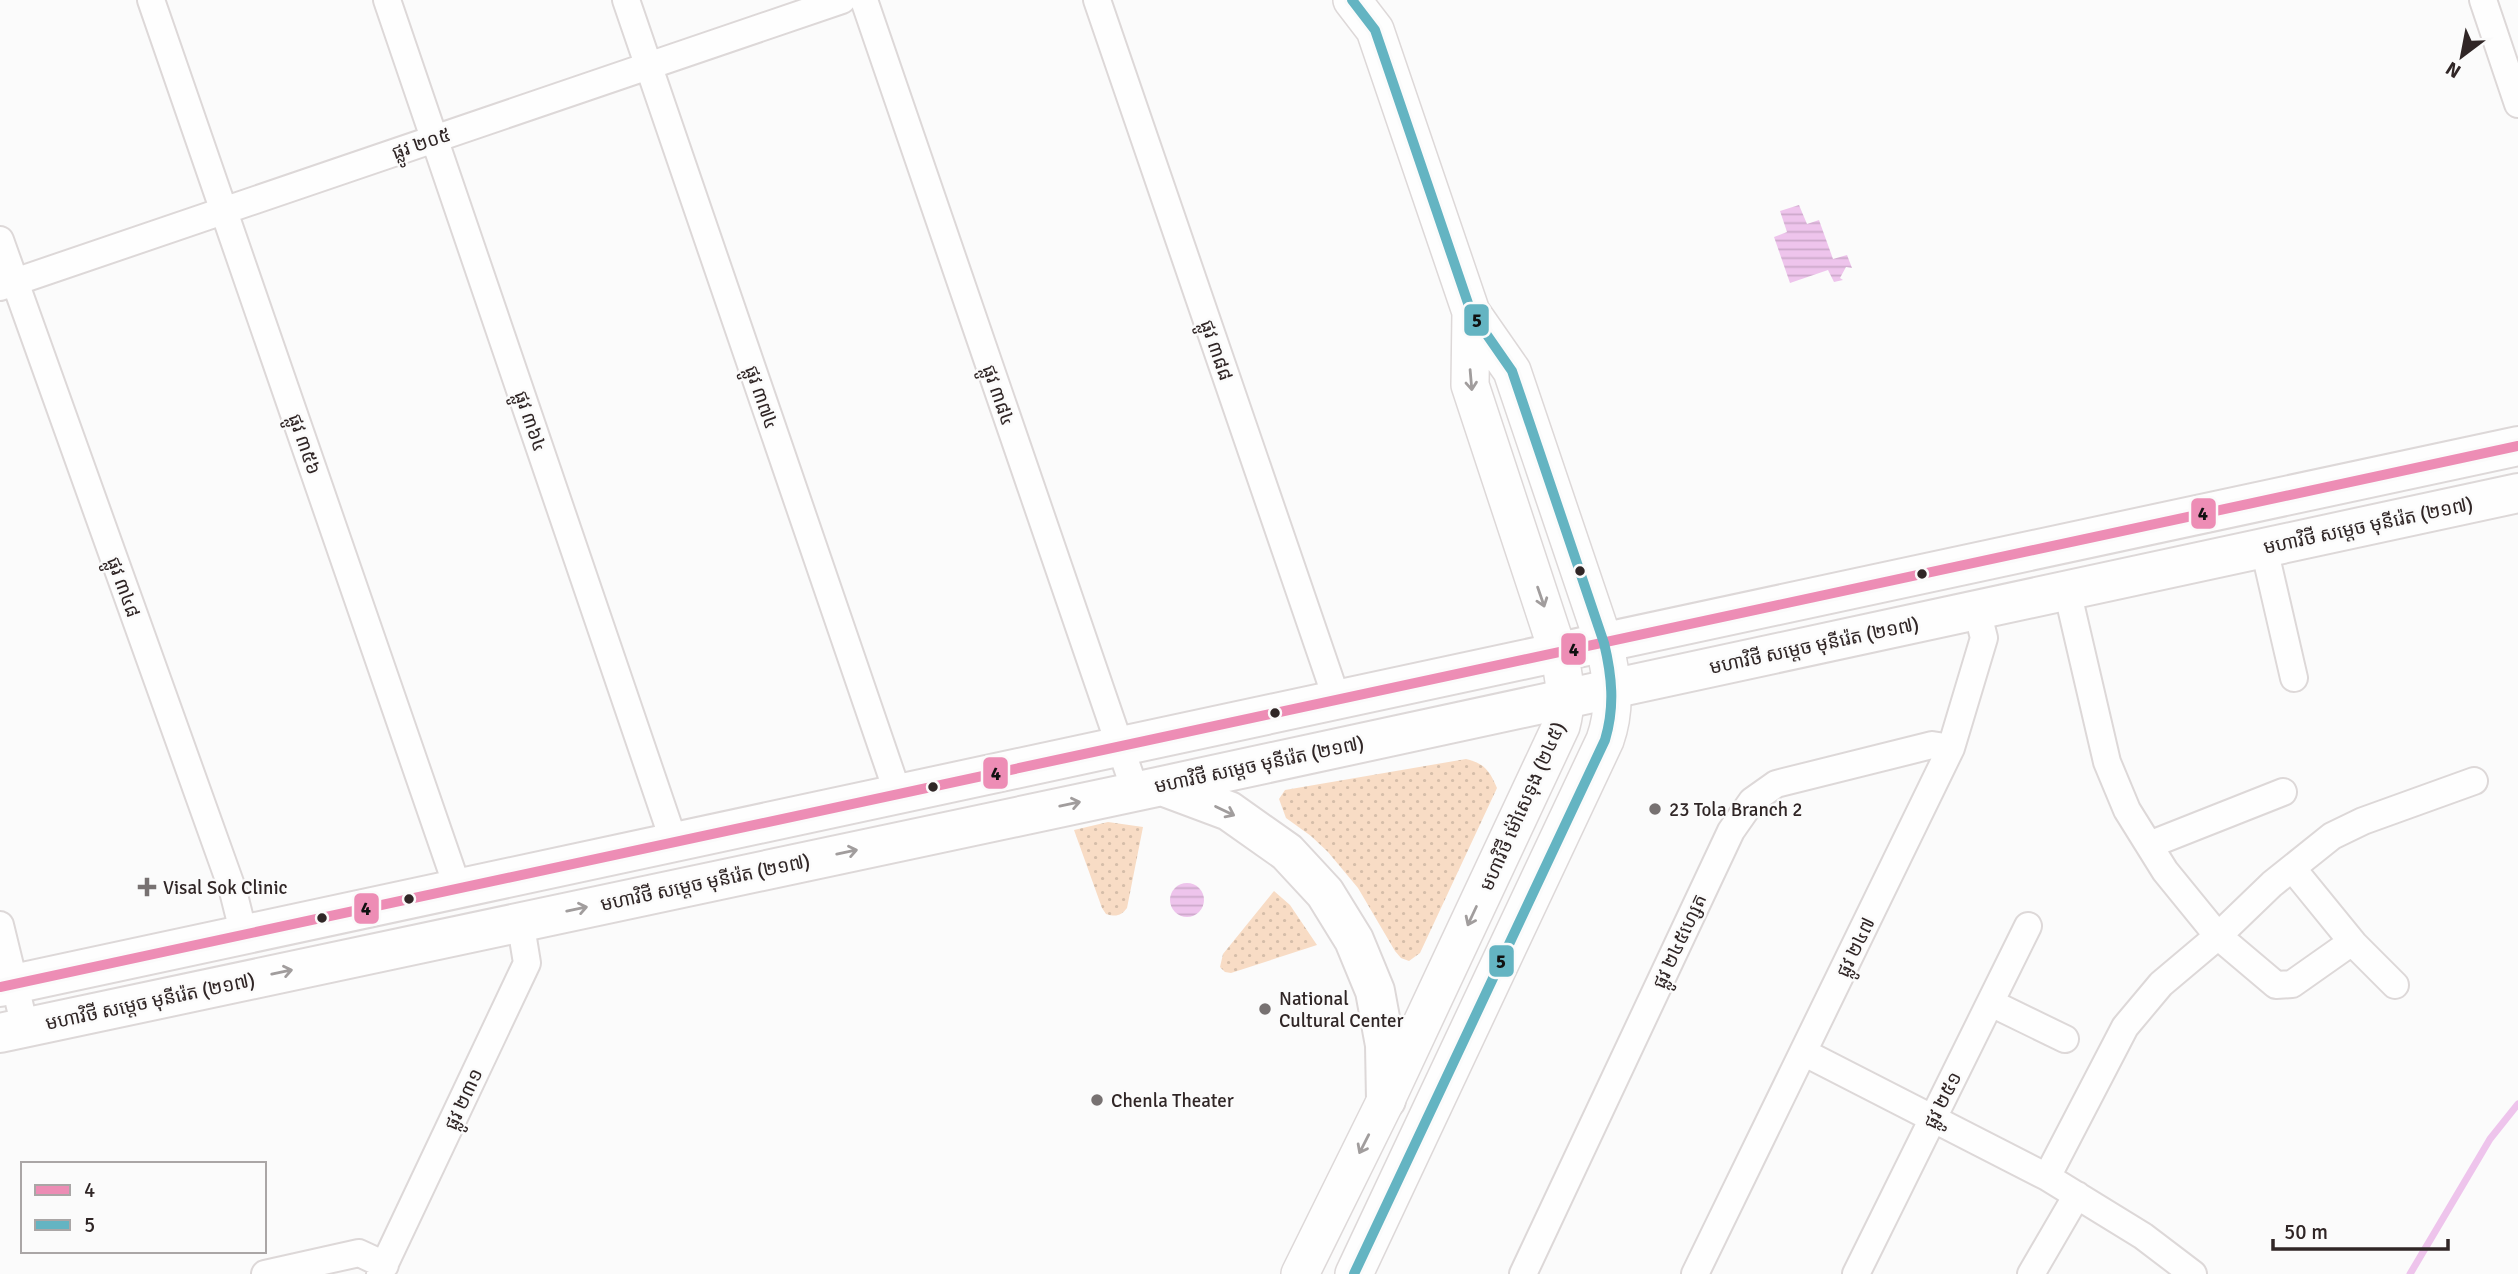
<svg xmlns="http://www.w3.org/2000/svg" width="2518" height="1274" viewBox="0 0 2518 1274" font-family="Signika,'Noto Sans Khmer',sans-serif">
<defs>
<pattern id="grass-dots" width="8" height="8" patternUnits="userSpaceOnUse" patternTransform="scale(1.75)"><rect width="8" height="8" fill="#f8dcc5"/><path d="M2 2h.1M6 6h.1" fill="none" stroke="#d5bda9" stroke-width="1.8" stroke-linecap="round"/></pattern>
<pattern id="water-rules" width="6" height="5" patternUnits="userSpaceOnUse" patternTransform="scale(1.75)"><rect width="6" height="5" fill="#eec4ec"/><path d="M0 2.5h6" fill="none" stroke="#cca8ca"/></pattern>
</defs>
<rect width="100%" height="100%" fill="#fbfbfb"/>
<path fill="url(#grass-dots)" d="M1466,759c18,4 24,12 31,29l-77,165 -11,8 -8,-3 -6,-7 -37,-63 -30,-36 -17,-16 -25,-18 -7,-19 6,-9z
M1108,822l35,5 -16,81c-6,8 -11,9 -21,6l-4,-6 -28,-78z
M1274,891l16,14 27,40 -86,28 -6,-1 -5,-5 3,-13z"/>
<path fill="url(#water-rules)" d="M1799,205l8,19 12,-4 14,39 14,-4 5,13 -6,-1 -6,11 3,2 -9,2 -6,-12 -38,13 -16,-46 13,-5 -7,-21z
M1170 900a17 17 0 1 1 34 0a17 17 0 1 1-34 0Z"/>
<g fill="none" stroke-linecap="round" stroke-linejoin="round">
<path stroke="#eec4ec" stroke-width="7" d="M2410,1274l80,-135 28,-35"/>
<defs>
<path id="minor" d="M151,0l307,889
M387,0l287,842
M626,0l272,794
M864,0l271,790
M1097,0l240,700
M2483,0l35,104
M0,240l233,651 11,44
M0,287l842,-287
M2264,548l30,130
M2067,590l40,172 20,48 38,61 53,65 58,49 16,-1 54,-38 8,-2 41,41
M2149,845l134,-53
M2292,868l62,76
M0,925l25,102
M1991,1003l74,36
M1803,1052l244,125 96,59 50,38
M2047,1177l78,-150 36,-43 57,-48 54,-52 60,-48 31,-15 111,-40
M265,1274l94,-21 26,12
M380,1274l147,-311 -7,-43
M1523,1274l208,-443 21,-30 24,-17 156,-39 19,3
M1695,1274l256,-526 33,-110 -7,-28
M1856,1274l172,-348
M2031,1274l46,-79"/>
<path id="secondary" d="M1352,0l23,30 96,282 41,59 92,272c8,34 13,63 1,97l-251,534
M1300,1274l86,-174 175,-374c7,-26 4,-48 -3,-74l-88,-267 1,-73"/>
<path id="primary" d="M1162,786l67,25 58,41 38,41 29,47 21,51 10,54 1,55
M0,987l2518,-541
M0,1033l1162,-247 1356,-293"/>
</defs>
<use href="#minor" stroke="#ddd8d8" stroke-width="30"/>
<use href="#secondary" stroke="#ddd8d8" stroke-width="40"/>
<use href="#primary" stroke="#ddd8d8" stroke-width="42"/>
<use href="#minor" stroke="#fefefe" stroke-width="26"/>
<use href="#secondary" stroke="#fefefe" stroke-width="37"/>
<use href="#primary" stroke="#fefefe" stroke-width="38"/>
<defs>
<path id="bus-1" d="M0,987l2518,-541"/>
<path id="bus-2" d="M1352,0l23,30 96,282 41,59 92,272c8,33 11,64 1,97l-251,534"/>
</defs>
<use href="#bus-1" stroke="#fbfbfb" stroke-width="16"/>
<use href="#bus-2" stroke="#fbfbfb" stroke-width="16"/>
<use href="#bus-1" stroke="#ed8db5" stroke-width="10"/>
<use href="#bus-2" stroke="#64b4c2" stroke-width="10"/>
</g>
<defs><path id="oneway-shaft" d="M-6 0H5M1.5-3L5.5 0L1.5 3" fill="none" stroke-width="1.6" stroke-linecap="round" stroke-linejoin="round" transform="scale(1.75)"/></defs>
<g stroke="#a19d9d">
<use href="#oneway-shaft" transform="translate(1471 380) rotate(85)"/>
<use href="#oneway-shaft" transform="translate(1541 597) rotate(71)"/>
<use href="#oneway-shaft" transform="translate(1070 804) rotate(-12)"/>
<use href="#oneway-shaft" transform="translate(1225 811) rotate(26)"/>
<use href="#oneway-shaft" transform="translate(847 852) rotate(-12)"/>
<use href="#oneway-shaft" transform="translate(577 909) rotate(-12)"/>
<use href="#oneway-shaft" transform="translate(1472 916) rotate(115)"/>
<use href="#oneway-shaft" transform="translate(282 972) rotate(-12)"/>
<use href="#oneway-shaft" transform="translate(1364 1144) rotate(117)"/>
</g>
<g fill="#302626" stroke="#fbfbfb" stroke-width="2.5">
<circle cx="1580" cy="571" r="6"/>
<circle cx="1922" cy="574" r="6"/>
<circle cx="1275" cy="713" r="6"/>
<circle cx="933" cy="787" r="6"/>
<circle cx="409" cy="899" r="6"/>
<circle cx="322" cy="918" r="6"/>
</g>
<g fill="#777171" stroke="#fbfbfb" stroke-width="2.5">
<circle cx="1655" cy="809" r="7"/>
<path d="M143.5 876.5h7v7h7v7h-7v7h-7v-7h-7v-7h7z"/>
<circle cx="1265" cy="1009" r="7"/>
<circle cx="1097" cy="1100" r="7"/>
</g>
<g text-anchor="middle" stroke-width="5" stroke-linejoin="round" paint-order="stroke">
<g font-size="19" fill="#302626" stroke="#fbfbfb">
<text transform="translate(421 143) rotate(-19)" y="7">ផ្លូវ ២០៥</text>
<text transform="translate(1217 350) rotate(71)" y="7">ផ្លូវ ៣៨៨</text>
<text transform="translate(999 395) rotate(71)" y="7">ផ្លូវ ៣៨៤</text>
<text transform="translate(762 397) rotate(71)" y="7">ផ្លូវ ៣៧៤</text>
<text transform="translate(531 421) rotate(71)" y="7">ផ្លូវ ៣៦៤</text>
<text transform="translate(305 444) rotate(71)" y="7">ផ្លូវ ៣៥៦</text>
<text transform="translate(2368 525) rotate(-12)" y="7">មហាវិថី សម្តេច មុនីរ៉េត (២១៧)</text>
<text transform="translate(124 587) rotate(70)" y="7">ផ្លូវ ៣៤៨</text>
<text transform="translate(1814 645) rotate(-12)" y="7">មហាវិថី សម្តេច មុនីរ៉េត (២១៧)</text>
<text transform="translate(1259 764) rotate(-12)" y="7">មហាវិថី សម្តេច មុនីរ៉េត (២១៧)</text>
<text transform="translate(1522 806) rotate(-66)" y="7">មហាវិថី ម៉ៅសេទុង (២៤៥)</text>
<text transform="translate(705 882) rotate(-12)" y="7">មហាវិថី សម្តេច មុនីរ៉េត (២១៧)</text>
<text transform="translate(1679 941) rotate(-65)" y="7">ផ្លូវ ២៤៥ហ្សេត</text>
<text transform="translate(1855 947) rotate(-64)" y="7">ផ្លូវ ២៤៧</text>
<text transform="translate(150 1001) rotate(-12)" y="7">មហាវិថី សម្តេច មុនីរ៉េត (២១៧)</text>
<text transform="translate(463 1099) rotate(-65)" y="7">ផ្លូវ ២៣១</text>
<text transform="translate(1942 1100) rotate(-63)" y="7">ផ្លូវ ២៥១</text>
</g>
<g font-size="19" fill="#302626" stroke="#fbfbfb" text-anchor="start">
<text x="1669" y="816">23 Tola Branch 2</text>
<text x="163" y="894">Visal Sok Clinic</text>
<text x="1279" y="1005">National<tspan x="1279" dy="22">Cultural Center</tspan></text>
<text x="1111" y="1107">Chenla Theater</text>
</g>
</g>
<g stroke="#fbfbfb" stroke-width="2.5">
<rect x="1463" y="303" width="27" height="34" rx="7" fill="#64b4c2"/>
<rect x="2190" y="497" width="27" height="33" rx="7" fill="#ed8db5"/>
<rect x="1560" y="632" width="27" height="34" rx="7" fill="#ed8db5"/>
<rect x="982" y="756" width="27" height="34" rx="7" fill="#ed8db5"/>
<rect x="353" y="892" width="27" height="33" rx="7" fill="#ed8db5"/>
<rect x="1488" y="944" width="27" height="34" rx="7" fill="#64b4c2"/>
</g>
<g font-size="19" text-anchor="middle" font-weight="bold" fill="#111">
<text x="1477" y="327">5</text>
<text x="2203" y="520">4</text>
<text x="1574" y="656">4</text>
<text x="996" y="780">4</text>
<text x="366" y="915">4</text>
<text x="1501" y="968">5</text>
</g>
<rect x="21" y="1162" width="245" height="91" fill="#fbfbfb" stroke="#aaa6a6" stroke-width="2"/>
<rect x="35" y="1185" width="35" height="10" fill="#ed8db5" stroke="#aaa6a6" stroke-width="2"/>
<text x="84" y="1197" font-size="21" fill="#302626">4</text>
<rect x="35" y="1220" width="35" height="10" fill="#64b4c2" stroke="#aaa6a6" stroke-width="2"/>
<text x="84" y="1232" font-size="21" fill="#302626">5</text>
<g transform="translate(2462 56) rotate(212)" stroke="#fbfbfb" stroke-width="5" paint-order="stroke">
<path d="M0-5L12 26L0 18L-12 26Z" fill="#302626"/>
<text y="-10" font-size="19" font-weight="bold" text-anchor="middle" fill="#302626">N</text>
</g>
<path d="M2273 1239v10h175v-10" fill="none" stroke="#302626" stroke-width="3.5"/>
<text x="2284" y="1239" font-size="21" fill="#302626" stroke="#fbfbfb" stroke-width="5" paint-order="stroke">50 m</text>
</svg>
